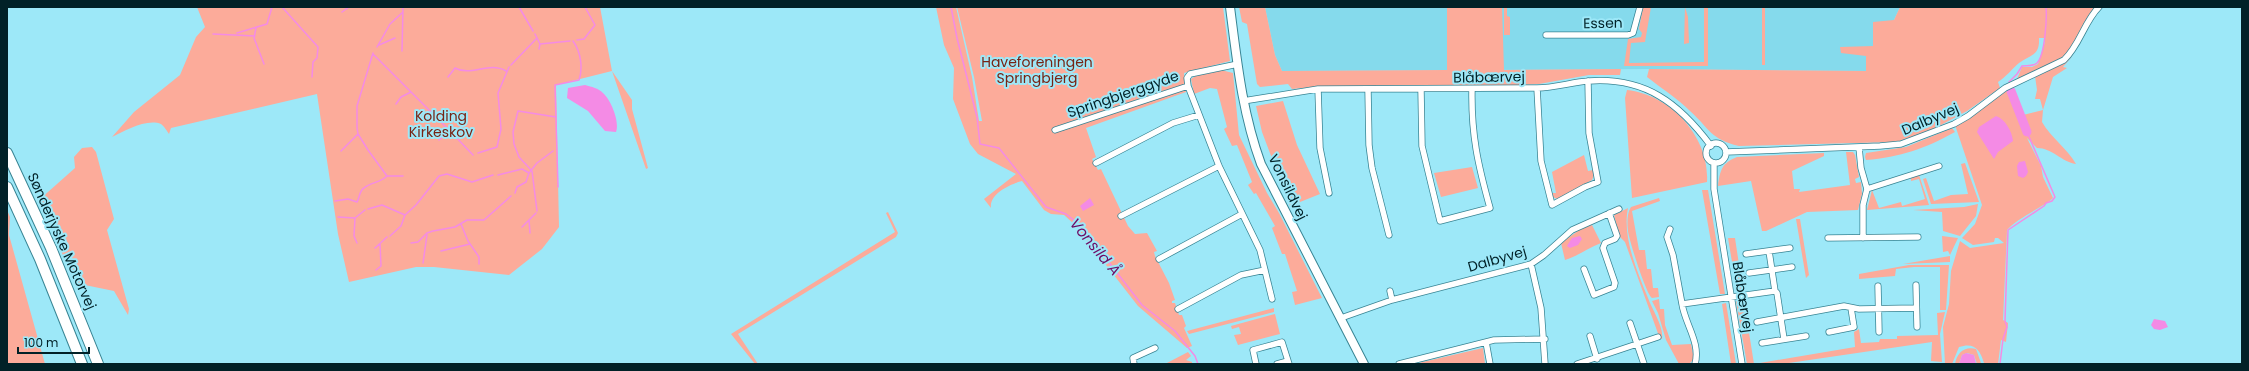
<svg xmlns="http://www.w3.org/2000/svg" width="2249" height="371" viewBox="0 0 2249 371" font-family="Poppins,sans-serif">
<rect width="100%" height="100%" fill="#9de8f8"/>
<path fill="#85daec" d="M1265,7h635l-30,64 -221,-2 -367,2 -7,-16z"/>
<path fill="#fcab9a" d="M197,7h403l12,64 20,29v9l16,59 -2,1 -34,-98 -56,14 3,142 -17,22 -33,26 -75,-8h-18l-67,15 -11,-48 -21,-140 -146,34 -2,6c-2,-3 -5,-8 -8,-10 -14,-6 -37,7 -49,13l22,-25 46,-37 16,-38 9,-10z
M936,7h20l16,70 7,44h3l-8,-44 -17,-70h266l7,54 -46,12 2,19 -100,36 10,29 -4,2 6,11 3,-1 27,57 7,8 12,-1 10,18 -3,1 1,4 14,27 6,17 -3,1v2h3l4,12h3l4,11 -2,2 8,18 -5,2 -49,-42 -64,-82 -10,-9 -13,-1 -7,-4 -22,-29c-12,3 -33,13 -31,27l-7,-9 32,-25 -38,-20 -8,-10 -17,-45 1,-31 -10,-23z
M1239,7h26l10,48 7,16 165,-1v-63h55l2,63 117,-1 -1,6h-31l-50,9 -19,1 -196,1 -32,3 -4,-5 -28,3 -3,-3 -10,-60 -5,-2z
M1504,7h3v9l3,1v18h-6z
M1643,7h8l-6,35 -14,1 -2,20 75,-1v-55h4v59h-84l4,-27 13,-2 1,-4 -3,-4z
M1685,7l3,10 1,26 -5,1z
M1762,7h3v58h-3z
M1900,7h195c-12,13 -15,33 -27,45 -13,14 -41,22 -58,31l7,-4 5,-12h10l6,-3 7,-22v-4h-6c1,18 -9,17 -20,25 -7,6 -13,14 -21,19l2,6 -33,23 -39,21 -32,10 -157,4c-29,-7 -29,-17 -49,-35 -13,-13 -29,-23 -43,-34l2,-8 217,2v-15l-25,-3 -1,-6 33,-1v-24l21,-2z
M2074,54l-11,13 4,1 -14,9 -10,33 -1,12c9,16 25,26 34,42 -14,-2 -24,-16 -39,-16l-10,-10 14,28 2,11 10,21c-11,10 -36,20 -46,32l-4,90 5,3 -2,19 -5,-2 -3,24h-21l-3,-9 -7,-2 -5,2 -3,9h-4c2,-11 9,-18 21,-15l5,14h3c-4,-14 -10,-21 -25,-16l-7,17h-7l-2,-37 6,-23 2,-33 9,-30 10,7 34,-5 -6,-5h-3l-1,4 -21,3 -11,-7 13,-14 7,-19 -27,-80 58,-39 10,29 20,-5 -3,-11h-5l2,-9 -2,-14 30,-13z
M1221,70l12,3 6,62 28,58 12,20 43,85 -27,7 -3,-13 5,-1 -12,-37h-3l-10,-26 3,-2 -19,-33 -2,1 -6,-9 4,-3 -15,-37 -5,1 -8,-17 3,-2 -10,-38 -7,-1 -16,6 -3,-15 6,-4z
M1627,90c45,5 83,48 80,92l-75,16 -7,-100z
M1283,101l14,44 23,49 -30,12 -28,-74 -6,-26z
M1952,128l3,4c-31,17 -54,25 -89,28l-1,-3 1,-4 40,-6z
M92,147l4,5 18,67 -7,11 22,79 -1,6 -14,-24 -39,-8 -36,-83 36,-32 -1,-11 8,-9z
M1846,152h7l2,3 4,22 -4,2 1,4 5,-1 1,12 -4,16 -51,2 -41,19h-4l-11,-50 -33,5c2,-16 4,-23 19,-29l87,-4v3l-32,15 2,18h6l-1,3 51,-7z
M1584,155l4,16 5,-1 1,5 -2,5 -35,19 -4,-2 -1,-4h4l-4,-21z
M1965,163l14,39 -48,2 -8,-25 3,-1 8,23 17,-6 17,-1 -7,-30z
M1472,167l6,21 -37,9 -7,-24z
M1919,175l10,30 -62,5 5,-20 7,18 22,-6 1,4 23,-7 -6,-20 -8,2v-4z
M1702,190h6l17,104h-5z
M1659,198l1,3 -28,10 7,39h6l2,19h4l2,19h5l1,9 -7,1c-6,-4 -23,-58 -24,-67 -1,-8 -1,-18 3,-24z
M1978,204l-2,12 -16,20 -17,-5 -1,-19 -29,-2 51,-3z
M1628,208c-6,29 9,63 20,90 4,12 16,28 14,41h-2l-35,-97 -6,-6 -5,-21z
M7,210l3,7 -1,18 36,129h-38z
M888,212l10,21 -2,4 -158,97 20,30h-3l-24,-30 164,-102 -9,-19z
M1796,219h4l9,56 -3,3z
M1592,225l9,18c-13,5 -23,13 -36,17l-4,-17 21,-15z
M1942,236l16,2 -8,17 -2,-4 -5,1z
M1728,238h7l8,53 -6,1z
M1950,256v6l-47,2z
M1909,265h40l-3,45h-6v-43h-26l-18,2 -1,7 -36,3v-5z
M1659,299l1,10h4l1,16 7,20 19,-1 3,15 -5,5h-10l-13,-24 -8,-27 -6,-12z
M1736,301h8l10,63 101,-17 -1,-15 5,-3 2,14 18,-1 1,-3h17v-3l41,-1 -1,-22 8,-1 -5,22 2,28 -11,-1 1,-19 -150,22h-35z
M1726,303l10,61h-5l-9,-60z
M1274,308v4l-85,22 -2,-3z
M1275,314l5,20 -42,11 -4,-10 7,-1 -2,-7 -7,2 -1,-3z
M1483,348l2,16h-71z
M1188,352l3,4 -5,4 6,2v2h-27z"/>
<path fill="#f48be5" d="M585,85c7,2 13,3 18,8 8,7 17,29 13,39l-11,-1 -17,-20 -21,-13 1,-10z
M1996,116c9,3 16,15 17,25l-15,11 -4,7 -17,-27 2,-5z
M2025,161l3,11 -2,4 -3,2 -5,-2 -1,-10 2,-4z
M1090,198l4,7 -11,6 -3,-5z
M1580,236l2,3 -4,6 -8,3 -3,-2 5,-8z
M2154,319l11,2 3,6 -8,3 -6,-1 -3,-4z
M1966,353l8,2 2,9h-17l3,-9z"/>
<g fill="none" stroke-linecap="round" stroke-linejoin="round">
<path stroke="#f48be5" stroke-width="1.5" d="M282,7l36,40 -1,11 -4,4 -1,15
M519,7l14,24
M951,7l6,31 20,79 3,27 19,4 47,59 20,7 14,11 62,80 33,26 20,25 3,8
M342,12l7,-5
M256,28l-2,10 10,26
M237,33l30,-9 5,-17
M213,34l42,2
M535,34l5,10 -1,5
M577,40l7,-1 11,-14 -10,-18
M540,44l30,-3
M379,45l16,-7
M377,47l13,-23 13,-12
M402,51l1,-44
M373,53l-16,53v22l1,6 10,16 19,26
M373,54l78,78
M511,65l26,-27
M448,77l7,-9c16,9 34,-7 51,3
M2009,82l8,-8 5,-8c5,-1 10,1 15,-3 8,-8 10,-44 9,-56
M396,104l5,-7 10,-5
M439,140l7,-6 5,-2 22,23
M341,151l17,-17
M478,153l19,-6 4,-18 -3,-36 11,-26
M498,175l24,-6 7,4
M558,187l-3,-102 24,-5c4,-12 2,-28 -6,-39
M515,193l2,-6 9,-5 3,-9 8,-10 16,-12
M335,201l13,-2 9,3c3,-5 2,-11 7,-14 7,-6 16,-5 23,-12h16
M368,209l14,-4 23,10
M537,211l-5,-40 -13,-14 -5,-13 -1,-12 5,-21 38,6
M338,217l17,1 10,-8
M355,218l-1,18 3,7
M529,220l1,13
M461,224l7,17 11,16v7
M522,227l14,-14
M390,236l11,-10 4,-11 11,-10 23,-29 8,-2 25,8 21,-7
M411,243l7,-1 9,-9 6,-2 22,-4 12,-7h17l27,-24
M375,248l12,-11
M441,251l29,-7
M423,263l4,-28
M376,270l5,-4 -1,-22
M2000,364l3,-25 4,-12 -2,-6 3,-91 36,-24 2,-3 6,-2 3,-4 -28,-65"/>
<path stroke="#f48be5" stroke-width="9" d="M2011,91l16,41"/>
<defs>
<path id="street" d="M1546,35h82l5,-2 7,-26
M1188,86l31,80 41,84 12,49
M1537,88l4,73 11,44 33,-18 13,-5 -9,-49 -1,-52
M1318,89l2,59 9,45
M1368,90l1,55 3,23 17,67
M1421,90l1,56 18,75 50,-13c-12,-43 -19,-74 -18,-119
M1243,101l75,-12 219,-1c18,0 35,-6 52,-7 56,-4 90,22 122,65
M1055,130l133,-44 -1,-8 3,-4 48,-10
M1706 153a10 10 0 1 1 20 0a10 10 0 1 1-20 0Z
M1859,147l2,21 6,21 -4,16v33
M1726,152l154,-6 21,-2 53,-20 14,-8 37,-28 59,-28c16,-15 20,-38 35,-53
M1096,163l77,-40 26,-8
M1714,163v26l28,175
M1867,189l72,-23
M1121,216l98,-50
M1670,229l-3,8 6,18 9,49
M1828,238l90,-1
M1769,251l6,40
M1746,254l44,-6
M1159,259l83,-45
M1531,264l10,44 4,56
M1584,269l10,26 20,-8 1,-4 -12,-35 2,-5 10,-4 2,-3 -8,-23
M1749,273l43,-6
M1916,285l1,42
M1878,286l1,46
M1390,291l2,9
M1178,309l63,-34 24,-5
M1341,318l51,-18 139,-36 13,-9 28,-25 47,-21
M1757,322l87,-16 15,3 57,-1
M1630,323l14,41
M1829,332l25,-5 -3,-19
M1590,336l7,23
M1486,342l4,22
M1762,343l44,-7
M1134,364l-1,-6 22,-10
M1256,364l-3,-14 29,-8 7,22
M1277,364l11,-3
M1399,364l95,-24 51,-1
M1577,364l81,-27
M1695,364c6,-21 -10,-40 -13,-60l93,-13 2,2 7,46"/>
<path id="secondary" d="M1230,7c7,54 12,105 31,157l103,200"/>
<path id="highway" d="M7,153l44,95 47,116
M7,187l33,72 42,105"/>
</defs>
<use href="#street" stroke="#388493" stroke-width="7"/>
<use href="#secondary" stroke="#388493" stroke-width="10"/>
<use href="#highway" stroke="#388493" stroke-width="12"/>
<use href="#street" stroke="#fff" stroke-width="5.5"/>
<use href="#secondary" stroke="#fff" stroke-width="8"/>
<use href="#highway" stroke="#fff" stroke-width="10"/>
</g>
<g text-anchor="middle" stroke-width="4" stroke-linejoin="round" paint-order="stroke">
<g font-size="14" fill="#012127" stroke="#9de8f8">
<text transform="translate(1603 23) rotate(-1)" y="5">Essen</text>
<text transform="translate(1489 77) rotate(-1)" y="5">Blåbærvej</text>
<text transform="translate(1123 94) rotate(-19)" y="5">Springbjerggyde</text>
<text transform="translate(1930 119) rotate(-23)" y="5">Dalbyvej</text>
<text transform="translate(1288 187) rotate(64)" y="5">Vonsildvej</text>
<text transform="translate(62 241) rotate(66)" y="5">Sønderjyske Motorvej</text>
<text transform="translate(1497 259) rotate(-16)" y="5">Dalbyvej</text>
<text transform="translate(1743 297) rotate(81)" y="5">Blåbærvej</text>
</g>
<g font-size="14" fill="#772415" stroke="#9de8f8">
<text x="1037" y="67">Haveforeningen<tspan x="1037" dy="16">Springbjerg</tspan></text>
<text x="441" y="121">Kolding<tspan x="441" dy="16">Kirkeskov</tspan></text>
</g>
<g font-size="15" font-style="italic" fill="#6e0d65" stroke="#9de8f8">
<text transform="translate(1095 247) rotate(50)" y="5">Vonsild Å</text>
</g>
</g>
<rect width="2249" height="371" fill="none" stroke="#012127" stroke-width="16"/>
<path d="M18 347v6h71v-6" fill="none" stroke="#012127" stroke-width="2"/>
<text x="24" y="347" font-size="12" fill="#012127" stroke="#9de8f8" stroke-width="3" paint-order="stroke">100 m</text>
</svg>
